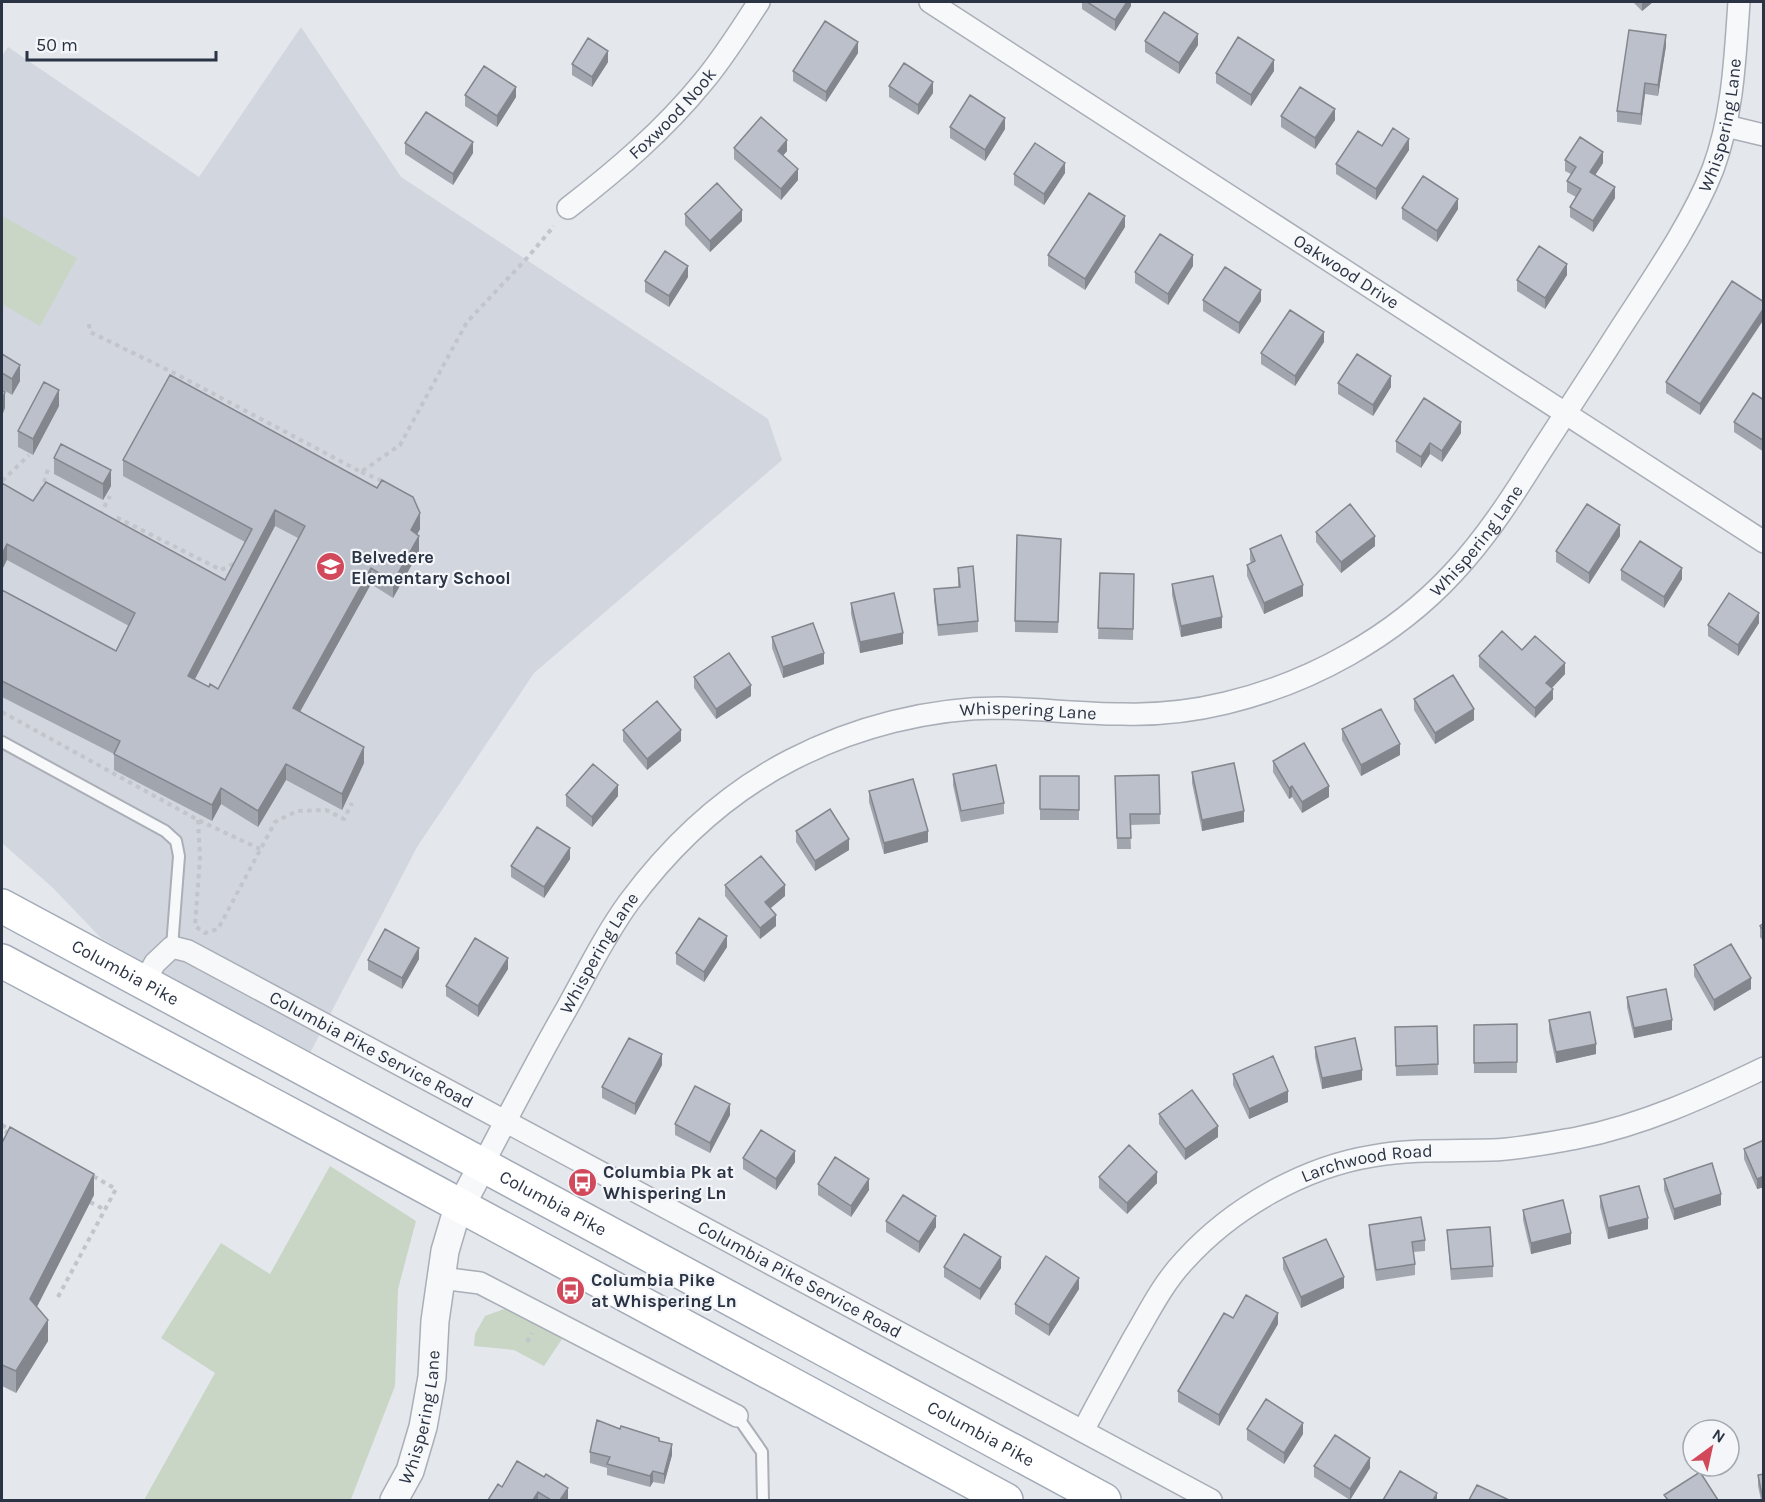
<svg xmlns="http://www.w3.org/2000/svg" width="1765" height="1502" viewBox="0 0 1765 1502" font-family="Karla,sans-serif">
<rect width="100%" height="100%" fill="#e4e7ec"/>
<path fill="#d2d6de" d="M301,27l100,150 367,242 14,41 -248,213 -117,174 -107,206 -208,-114 -50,-52 -50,-44v-787l6,-9 191,130z"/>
<path fill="#c9d6c5" d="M2,216l75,42 -37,68 -38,-22z
M330,1166l86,55 -18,68 -3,97 -44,113 -1,1h-206l71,-127 -54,-35 60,-95 49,31z
M507,1308l57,28 -20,30 -30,-16 -40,-4 1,-12 10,-18z"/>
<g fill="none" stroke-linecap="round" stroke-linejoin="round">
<defs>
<path id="service" d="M2,742l163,89 11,10 3,15 -7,91
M737,1416l25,36 1,48"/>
<g id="minor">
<path id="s1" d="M930,2l834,540"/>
<path d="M1726,126l38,9"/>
<path id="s2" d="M568,208c49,-38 96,-78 135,-126 21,-25 38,-53 56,-80"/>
<path id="s3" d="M144,982l11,-19 17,-16 16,4 1023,549"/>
<path id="s4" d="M482,1166c28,-53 55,-106 85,-158 20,-36 38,-73 62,-106 43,-58 98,-109 162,-142 64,-33 138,-52 209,-52 41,1 82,6 123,6 34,1 70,-3 103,-11 84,-20 168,-66 227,-130 32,-34 58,-74 83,-114 24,-37 48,-74 72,-111 35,-56 81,-118 105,-179 20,-54 22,-111 26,-167"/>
<path d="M441,1278l39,5 257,133"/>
<path id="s5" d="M1083,1431c16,-31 33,-61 50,-92 16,-27 30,-56 52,-79 47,-52 119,-93 188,-104 39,-7 79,-5 118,-6 29,-1 58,-7 86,-12 66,-13 127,-41 187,-70"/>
</g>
<g id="tertiary">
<path id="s6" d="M394,1500l16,-29 13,-44 9,-50 3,-56 10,-70 10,-34 27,-51"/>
</g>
<g id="primary">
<path id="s7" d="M2,906l1102,594"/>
<path d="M2,961l396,211 608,328"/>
</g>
</defs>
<use href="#service" stroke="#a9aeb7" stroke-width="14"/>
<use href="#minor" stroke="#a9aeb7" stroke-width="24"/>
<use href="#tertiary" stroke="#a9aeb7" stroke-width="30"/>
<use href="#primary" stroke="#a3abb8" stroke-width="36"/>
<path stroke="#c2c5cb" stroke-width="4" stroke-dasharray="4.5 4.5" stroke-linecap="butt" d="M89,324l1,8 86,42 185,98 39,-27 67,-123 61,-65 26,-31
M361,472l24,10
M2,481l27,-26
M41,491l8,-25
M100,515l10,-19
M112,524l4,-7 105,53 12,-6 4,2
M2,712l196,108 62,29
M198,820l2,37 -5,69 10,7 13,-4 57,-107 22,-11 29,-1 18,9 8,-16
M2,1125l9,6
M2,1142l6,-13
M90,1202l15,8
M58,1297l58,-108 -25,-14
M527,1342l5,-9"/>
<use href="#service" stroke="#f7f8fa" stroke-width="10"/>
<use href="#minor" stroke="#f7f8fa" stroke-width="21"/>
<use href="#tertiary" stroke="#f7f8fa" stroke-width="27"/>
<use href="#primary" stroke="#fff" stroke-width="33"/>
</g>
<path fill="#a1a5ae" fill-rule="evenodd" d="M1082,2h49v4l-16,25 -33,-22z
M1633,2h20l-11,9z
M1145,41l53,4 -19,29 -34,-22z
M1666,46l-8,50 -13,-2 -4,31 -24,-3v-11z
M858,53l-32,49 -33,-21v-10z
M608,62l-16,25 -20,-12v-11z
M1274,71l-23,35 -35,-23v-10z
M889,86l44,7 -15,22 -29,-18z
M465,95l51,2 -19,30 -32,-21z
M1281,116l54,4 -20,29 -34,-22z
M950,127l55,2 -20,32 -35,-23z
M405,143l68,10 -20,32 -48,-31z
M734,148l53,3 -4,4 15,25 -17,20 -47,-41z
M1409,150l-33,50 -40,-26v-10z
M1565,160l38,3 -8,12 20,23 -22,34 -23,-15v-10l6,-10 -9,-5v-11l4,-7 -6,-3z
M1065,173l-21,32 -30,-20v-11z
M1402,208l56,1 -21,33 -35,-23z
M685,214l57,7 -32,31 -25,-27z
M1125,227l-40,63 -37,-24v-11z
M1193,266l-25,39 -33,-22v-11z
M1567,275l-22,34 -28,-18v-11z
M688,277l-19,30 -24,-15v-11z
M1203,300l58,1 -22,33 -36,-23z
M1764,302v17l-64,96 -34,-22v-11z
M1324,342l-29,44 -34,-22v-11z
M2,354l18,27 -8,14 -10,-6z
M1338,383l53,4 -18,29 -35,-22z
M1764,400v52l-30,-20v-10z
M59,406l-26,49 -15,-8v-16z
M1461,433l-19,29 -12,-8 -9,14 -25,-16v-11z
M54,458l57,28 -8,14 -49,-26z
M123,460l297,69 -3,5 2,18 -26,46 -22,-14 -71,128 64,51 -22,47 -56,-30 -28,47 -37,-23 -9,17 -98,-51v-16l-112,-57v-107l114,61 13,-25 -122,-66 -5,-77 31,18 192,79 20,-38 -122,-66zM275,526l23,12 -80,151 -9,-2 -14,-8z
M1316,532l59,14 -34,27 -25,-31z
M1620,536l-31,48 -33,-22v-11z
M1061,539l-3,94 -43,-1v-11z
M1250,549l53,47 -39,18 -17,-38v-11l4,-2 -1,-3z
M958,568l20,53v11l-40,4 -4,-36v-11l24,-2z
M1621,570l61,9 -18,29 -43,-28z
M1100,573l34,1 -1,66 -35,-1z
M1172,584l50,44 -41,9 -9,-42z
M851,603l52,41 -43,9 -9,-39z
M1759,623l-21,33 -30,-20v-11z
M772,637l52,27 -41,14 -11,-30z
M1522,650l43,24 -13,14 1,11 -18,19 -56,-51v-11z
M694,677l57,19 -35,23 -22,-31z
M1414,699l60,21 -39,24 -21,-34z
M1342,729l58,26 -39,21 -19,-36z
M623,730l58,11 -34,29 -24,-29z
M1273,761l56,36 -27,16 -10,-16 -3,2 -16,-27z
M1192,772l52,50 -42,9 -10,-48z
M953,774l51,29v11l-43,8 -8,-37z
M1159,775l1,49 -30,1 1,24h-14l-2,-73z
M1040,776h39v44h-39z
M869,791l59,51 -44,12 -15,-52z
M566,795l52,1 -26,31 -26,-21z
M796,831l53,19 -34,21 -19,-29z
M570,859l-26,39 -33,-21v-11z
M725,885l60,11 -15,12 6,18 -16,13 -35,-43z
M1764,923v19l-4,-5v-11z
M727,947l-23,35 -28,-18v-11z
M419,959l-17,30 -34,-19v-10z
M1694,965l57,24 -37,22 -20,-35z
M508,969l-30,48 -32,-21v-10z
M1627,997l45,33 -38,8 -7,-31z
M1549,1020l47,34 -40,9 -7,-32z
M1517,1024v49h-43v-48z
M1437,1026l1,49 -42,1 -1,-49z
M1315,1047l47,33 -40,9 -7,-32z
M662,1065l-27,50 -33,-17v-11z
M1233,1074l55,28 -39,17 -16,-34z
M1159,1114l59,23 -33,23 -26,-36z
M730,1115l-20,38 -35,-18v-11z
M1764,1140v47l-7,2 -13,-30v-10z
M2,1143l92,52 -57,112 11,34 -32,52 -14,-7z
M743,1158l52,4 -19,28 -33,-21z
M1099,1177l58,6 -30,31 -28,-26z
M1664,1179l57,26 -47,15 -10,-30z
M818,1184l51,6 -18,27 -33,-22z
M1600,1196l48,33 -40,10 -8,-32z
M1523,1210l48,34 -40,10 -8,-34z
M886,1221l50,6 -17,26 -33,-21z
M1369,1225l56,15v11l-12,1 2,12v11l-39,6 -7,-46z
M1447,1230l46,36v11l-42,3z
M1283,1258l61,30 -43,20 -18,-39z
M944,1267l57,1 -21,32 -36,-23z
M1079,1289l-30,47 -34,-22v-10z
M1233,1318l45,6 -59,102 -41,-24v-11z
M620,1429l39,12 13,14 -8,29 -11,-2 -3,5 -43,-12v-7l-17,-5v-11z
M1247,1429l56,5 -19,30 -37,-24z
M517,1461l51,39h-80l14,-13z
M1314,1466l56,2 -20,32 -36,-23z
M1758,1475l6,25h-3l-3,-14z"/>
<path fill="#83868d" d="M1127,2h4v4l-16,25v-11z
M1642,2h11l-11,9z
M1198,34v11l-19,29v-11z
M1666,35v11l-8,50v-11z
M858,42v11l-32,49v-10z
M608,51v11l-16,25v-10z
M1274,60v11l-23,35v-11z
M933,82v11l-15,22v-10z
M1645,83v11l-4,31v-11z
M516,87v10l-19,30v-11z
M1335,109v11l-20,29v-11z
M1005,118v11l-20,32v-11z
M1409,139v11l-33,50v-11z
M787,140v11l-9,11v-11z
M473,142v11l-20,32v-11z
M1603,152v11l-13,20v-11z
M1065,163v10l-21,32v-11z
M798,169v11l-17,20v-11z
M1615,187v11l-22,34v-11z
M1458,199v10l-21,33v-11z
M742,210v11l-32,31v-11z
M1125,216v11l-40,63v-11z
M1193,255v11l-25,39v-11z
M1567,264v11l-22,34v-11z
M688,266v11l-19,30v-11z
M1261,290v11l-22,33v-11z
M1764,308v11l-64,96v-11z
M1324,332v10l-29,44v-10z
M20,365v16l-8,14v-16z
M1391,376v11l-18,29v-11z
M59,390v16l-26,49v-16z
M5,392v16l-3,8v-16z
M1461,422v11l-19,29v-11z
M1430,443v11l-9,14v-11z
M111,470v16l-8,14v-16z
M275,510v16l-87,166v-16z
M420,513v16l-9,17v-16z
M1620,525v11l-31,48v-11z
M419,536v16l-26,46v-16z
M1375,536v10l-34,27v-11z
M7,544v16l-5,10v-16z
M371,568v16l-78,140v-16z
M1682,568v11l-18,29v-11z
M1303,585v11l-39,18v-11z
M1759,613v10l-21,33v-11z
M1222,617v11l-41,9v-11z
M903,633v11l-43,9v-11z
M824,653v11l-41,14v-11z
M1565,663v11l-19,20v-11z
M751,685v11l-35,23v-10z
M1553,689v10l-18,19v-10z
M1474,709v11l-39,24v-11z
M681,730v11l-34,29v-11z
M1400,744v11l-39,21v-11z
M364,747v16l-22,47v-16z
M286,764v16l-28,47v-16z
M618,785v11l-26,31v-10z
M1292,786v11l-3,2v-11z
M1329,786v11l-27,16v-11z
M221,788v16l-9,17v-16z
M1244,811v11l-42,9v-11z
M928,831v11l-44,12v-11z
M849,839v11l-34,21v-10z
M570,848v11l-26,39v-11z
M785,885v11l-20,17v-11z
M776,915v11l-16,13v-11z
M727,936v11l-23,35v-10z
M419,948v11l-17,30v-11z
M508,958v11l-30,48v-11z
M1751,978v11l-37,22v-11z
M1672,1020v10l-38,8v-10z
M1596,1044v10l-40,9v-11z
M662,1054v11l-27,50v-11z
M1362,1070v10l-40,9v-11z
M1288,1091v11l-39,17v-10z
M730,1104v11l-20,38v-10z
M1218,1126v11l-33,23v-11z
M795,1151v11l-19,28v-11z
M1157,1172v11l-30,31v-11z
M94,1174v21l-64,125v-21z
M1764,1176v11l-7,2v-10z
M869,1179v11l-18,27v-11z
M1721,1194v11l-47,15v-11z
M936,1216v11l-17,26v-11z
M1648,1218v11l-40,10v-11z
M1571,1233v11l-40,10v-11z
M1001,1257v11l-21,32v-11z
M1344,1277v11l-43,20v-11z
M1079,1278v11l-30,47v-11z
M1278,1313v11l-59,102v-11z
M48,1320v21l-32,52v-22z
M1303,1423v11l-19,30v-11z
M672,1444v11l-8,29v-10z
M1370,1458v10l-20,32v-11z
M653,1471v11l-3,5v-11z
M568,1488v12h-8z
M538,1492v8h-5z
M1437,1493v7h-4z"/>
<path fill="#bbc0ca" stroke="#83868d" stroke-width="1.5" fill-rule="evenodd" d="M1087,2h40l-12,18z
M1164,12l34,22 -19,29 -34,-22z
M825,21l33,21 -32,50 -33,-21z
M1629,30l37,5 -8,50 -13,-2 -4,31 -24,-3z
M1238,37l36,23 -23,35 -35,-22z
M588,38l20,13 -16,26 -20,-13z
M904,63l29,19 -15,23 -29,-19z
M484,66l32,21 -19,29 -32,-21z
M1300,87l35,22 -20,29 -34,-22z
M970,95l35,23 -20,32 -35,-23z
M426,112l47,30 -20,32 -48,-31z
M761,117l26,23 -9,11 20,18 -17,20 -47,-41z
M1393,128l16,11 -33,50 -40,-25 22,-33 24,15z
M1580,137l23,15 -13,20 25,15 -22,34 -23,-14 11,-18 -14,-8 9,-14 -11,-7z
M1035,143l30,20 -21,31 -30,-20z
M1423,176l35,23 -21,32 -35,-23z
M717,183l25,27 -32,31 -25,-27z
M1089,193l36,23 -40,63 -37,-24z
M1160,234l33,21 -25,39 -33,-22z
M1539,246l28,18 -22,34 -28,-18z
M665,251l23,15 -19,30 -24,-15z
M1225,267l36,23 -22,33 -36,-23z
M1732,281l32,21v6l-64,96 -34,-22z
M1290,310l34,22 -29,44 -34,-23z
M2,354l18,11 -8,14 -10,-6z
M1357,354l34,22 -18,29 -35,-22z
M170,375l207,113 5,-8 31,17 7,16 -9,17 8,6 -26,46 -22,-14 -78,140 71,39 -22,47 -56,-30 -28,47 -37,-23 -9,17 -98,-51 6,-13 -118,-60v-91l114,61 19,-38 -128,-69 -5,10v-71l31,18 13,-19 179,98 27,-51 -129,-69zM275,510l30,16 -87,163 -8,-5 -1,3 -21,-11z
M44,382l15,8 -26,49 -15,-8z
M2,390l3,2 -3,8z
M1753,393l11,7v41l-30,-19z
M1424,398l37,24 -19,29 -12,-8 -9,14 -25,-16z
M61,444l50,26 -8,14 -49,-26z
M1350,504l25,32 -34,26 -25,-30z
M1587,504l33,21 -31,48 -33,-22z
M1017,535l44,4 -3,83 -43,-1z
M1281,535l22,50 -39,18 -17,-38 8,-4 -5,-12z
M1640,541l42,27 -18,29 -43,-27z
M973,566l5,55 -40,4 -4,-36 26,-2 -2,-19z
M1100,573l34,1 -1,55 -35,-1z
M1213,576l9,41 -41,9 -9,-42z
M894,593l9,40 -43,9 -9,-39z
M1729,593l30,20 -21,32 -30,-20z
M813,623l11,30 -41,14 -11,-30z
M1502,631l20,19 13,-14 30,27 -19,20 7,6 -18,19 -56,-52z
M729,653l22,32 -35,24 -22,-32z
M1453,675l21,34 -39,24 -21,-34z
M657,701l24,29 -34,29 -24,-29z
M1381,709l19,35 -39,21 -19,-36z
M1304,743l25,43 -27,16 -10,-16 -3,2 -16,-27z
M1234,763l10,48 -42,9 -10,-48z
M593,764l25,21 -26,32 -26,-22z
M996,765l8,38 -43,8 -8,-37z
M1159,775l1,39h-30l1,24h-14l-2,-62z
M1040,776h39v34l-39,-1z
M913,779l15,52 -44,12 -15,-52z
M830,809l19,30 -34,22 -19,-30z
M537,827l33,21 -26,39 -33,-21z
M761,856l24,29 -20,17 11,13 -16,13 -35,-43z
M699,918l28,18 -23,36 -28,-19z
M1764,923v8l-4,-5z
M385,929l34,19 -17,30 -34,-18z
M475,938l33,20 -30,48 -32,-20z
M1731,944l20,34 -37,22 -20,-35z
M1666,989l6,31 -38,8 -7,-31z
M1590,1012l6,32 -40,8 -7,-32z
M1517,1024v38l-43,1v-38z
M1437,1026l1,38 -42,2 -1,-39z
M629,1038l33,16 -27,50 -33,-17z
M1355,1038l7,32 -40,8 -7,-31z
M1273,1056l15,35 -39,18 -16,-35z
M695,1086l35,18 -20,39 -35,-19z
M1192,1090l26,36 -33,23 -26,-35z
M10,1127l84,47 -64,125 18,21 -32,51 -14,-6v-222z
M761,1130l34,21 -19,28 -33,-21z
M1764,1140v36l-7,3 -13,-30z
M1129,1145l28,27 -30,31 -28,-26z
M835,1157l34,22 -18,27 -33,-22z
M1712,1163l9,31 -47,15 -10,-30z
M1639,1186l9,32 -40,10 -8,-32z
M903,1195l33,21 -17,26 -33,-21z
M1563,1200l8,33 -40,10 -8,-33z
M1421,1217l4,23 -13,2 3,22 -39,6 -7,-45z
M1490,1227l3,39 -42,3 -4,-39z
M964,1234l37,23 -21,32 -36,-22z
M1326,1239l18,38 -43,20 -18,-39z
M1046,1256l33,22 -30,47 -34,-21z
M1246,1295l32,18 -59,102 -41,-24 46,-78 9,5z
M1266,1399l37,24 -19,30 -37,-24z
M597,1420l23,9 1,-3 38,12v3l13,3 -8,30 -11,-3 -3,5 -43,-12 3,-7 -20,-5z
M1335,1435l35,23 -20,31 -36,-23z
M517,1461l27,16 2,-3 22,14 -8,12h-9l-13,-8 -5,8h-45l10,-16 4,3z
M1400,1471l37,22 -4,7h-50z
M1700,1472l18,28h-50l-4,-5z
M1764,1474v26h-1l-5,-25z
M1477,1485l32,15h-40z"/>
<defs>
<symbol id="school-disc" viewBox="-11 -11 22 22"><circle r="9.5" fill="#d1495b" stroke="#f4f6f9"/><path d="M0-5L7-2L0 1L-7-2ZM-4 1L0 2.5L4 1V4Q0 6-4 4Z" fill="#fff"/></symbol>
<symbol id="bus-disc" viewBox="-11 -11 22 22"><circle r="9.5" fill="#d1495b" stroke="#f4f6f9"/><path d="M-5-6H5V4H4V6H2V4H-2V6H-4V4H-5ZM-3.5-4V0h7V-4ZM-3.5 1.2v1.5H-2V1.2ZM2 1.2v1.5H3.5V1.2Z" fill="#fff"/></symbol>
</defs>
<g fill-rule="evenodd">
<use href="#school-disc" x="314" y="550" width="33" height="33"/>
<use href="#bus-disc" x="566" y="1166" width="33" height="33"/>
<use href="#bus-disc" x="554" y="1274" width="33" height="33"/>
</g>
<g text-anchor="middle" stroke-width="4.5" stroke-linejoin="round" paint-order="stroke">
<g font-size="18" fill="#2b3445" stroke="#f4f6f9">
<text dy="6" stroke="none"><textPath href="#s2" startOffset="141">Foxwood Nook</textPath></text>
<text dy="6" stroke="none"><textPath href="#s4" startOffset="1755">Whispering Lane</textPath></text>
<text dy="6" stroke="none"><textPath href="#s1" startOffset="496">Oakwood Drive</textPath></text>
<text dy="6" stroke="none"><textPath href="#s4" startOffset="1269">Whispering Lane</textPath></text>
<text dy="6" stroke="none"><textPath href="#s4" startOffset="765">Whispering Lane</textPath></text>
<text dy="6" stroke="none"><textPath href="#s4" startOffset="243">Whispering Lane</textPath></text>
<text dy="6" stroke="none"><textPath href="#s7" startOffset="140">Columbia Pike</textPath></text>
<text dy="6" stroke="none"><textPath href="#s3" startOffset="270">Columbia Pike Service Road</textPath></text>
<text dy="6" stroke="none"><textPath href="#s5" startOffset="411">Larchwood Road</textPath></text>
<text dy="6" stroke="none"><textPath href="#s7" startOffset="626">Columbia Pike</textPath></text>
<text dy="6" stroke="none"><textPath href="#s3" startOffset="756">Columbia Pike Service Road</textPath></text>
<text dy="6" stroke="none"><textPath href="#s6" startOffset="88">Whispering Lane</textPath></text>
<text dy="6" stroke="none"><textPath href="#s7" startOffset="1112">Columbia Pike</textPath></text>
</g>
<g font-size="18" font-weight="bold" fill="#2b3445" stroke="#f4f6f9" text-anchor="start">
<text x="351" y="563">Belvedere<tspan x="351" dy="21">Elementary School</tspan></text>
<text x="603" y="1178">Columbia Pk at<tspan x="603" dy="21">Whispering Ln</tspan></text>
<text x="591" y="1286">Columbia Pike<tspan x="591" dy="21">at Whispering Ln</tspan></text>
</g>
</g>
<rect width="1765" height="1502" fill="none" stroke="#2b3445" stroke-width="6"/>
<g transform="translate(1711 1448) rotate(33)"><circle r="28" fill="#f4f6f9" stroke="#a4a8b1" stroke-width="1.5"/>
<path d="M0-4.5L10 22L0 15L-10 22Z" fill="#d1495b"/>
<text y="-9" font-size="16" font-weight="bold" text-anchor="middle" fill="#2b3445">N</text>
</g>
<path d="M27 51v9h189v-9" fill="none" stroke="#2b3445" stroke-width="3"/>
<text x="36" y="51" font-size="18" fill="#2b3445" stroke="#f4f6f9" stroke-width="4.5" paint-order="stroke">50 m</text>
</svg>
